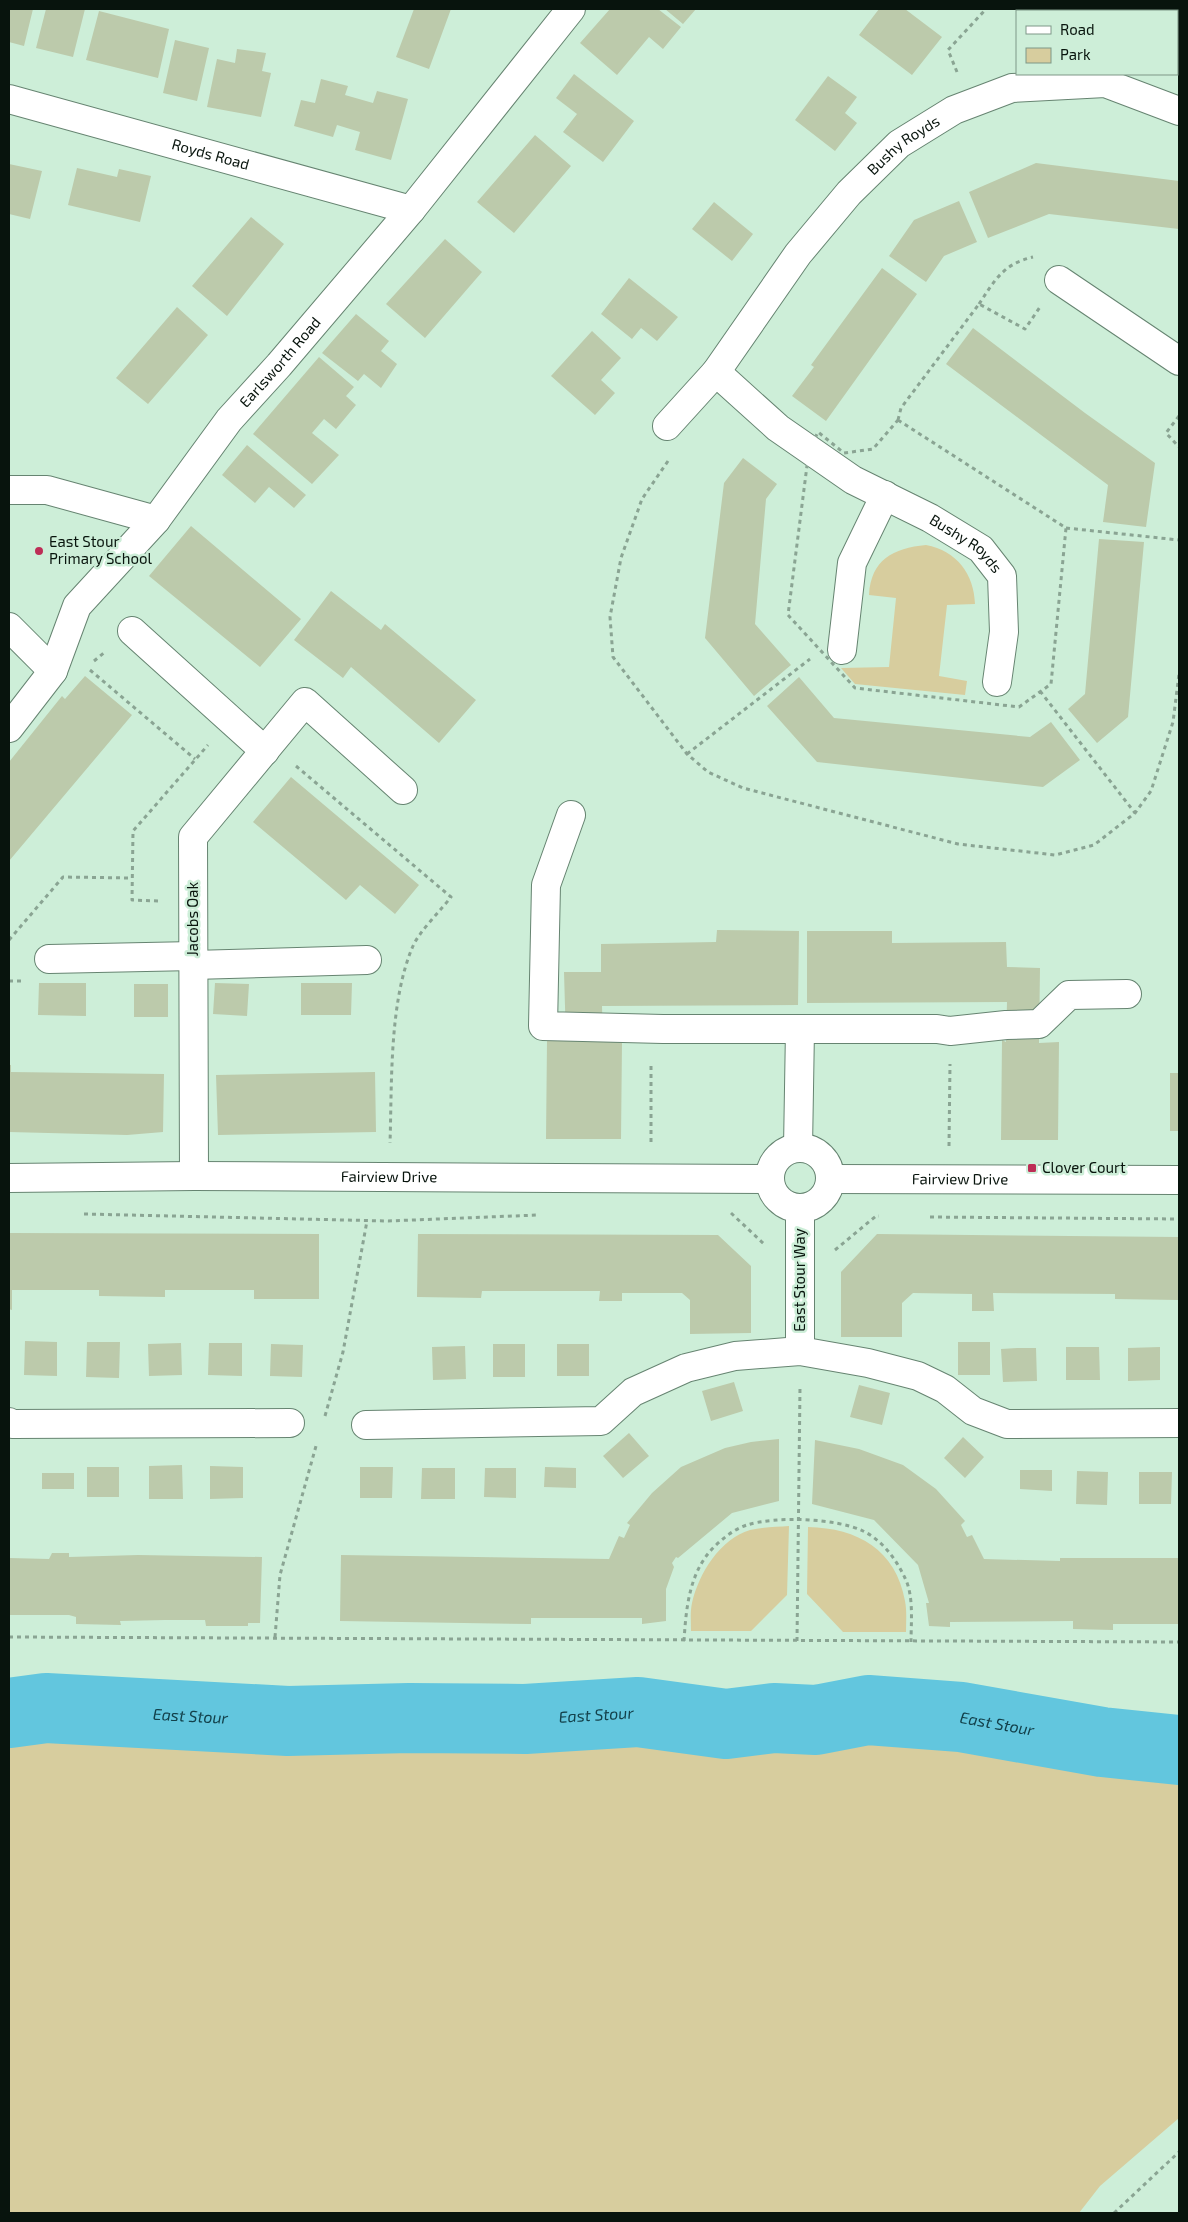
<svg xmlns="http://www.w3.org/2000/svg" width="1188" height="2222" viewBox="0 0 1188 2222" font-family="'Exo 2',sans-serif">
<rect width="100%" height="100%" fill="#cdeed8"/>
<path fill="#d7cd9e" d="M926,545c31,6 48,29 49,59l-28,1 -8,71 28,5 -2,14 -110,-11 -14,-16 48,-1 7,-69 -27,-3c2,-35 24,-47 57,-50z
M789,1526l-2,69 -36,36h-60c0,-9 -1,-19 1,-28 7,-30 28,-64 58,-73 13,-3 27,-3 39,-4z
M808,1527c50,1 88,23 97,74 2,10 1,21 1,31h-63l-36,-38z
M58,1728l241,20 572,-13 123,10 185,31v342l-79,68 -21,27h-1070v-475z"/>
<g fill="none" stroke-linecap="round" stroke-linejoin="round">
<path stroke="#62c6de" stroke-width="70" id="s1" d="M9,1713l37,-5 242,13 121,-3 116,1 113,-7 88,12 48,-6 42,2 52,-10 93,7 141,25 77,8"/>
</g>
<path fill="#bccaab" d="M9,9h24l-9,37 -15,-4z
M46,9h39l-12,48 -37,-9z
M414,9h37l-22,60 -33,-12z
M610,9h48l23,18 -18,22 -14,-12 -32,38 -37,-32z
M665,9h31l-13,15z
M879,9h26l37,28 -30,38 -53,-40z
M99,11l70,18 -11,49 -72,-18z
M175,40l34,8 -12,53 -34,-8z
M237,49l29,4 -4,18 9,2 -10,44 -54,-10 10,-48 18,4z
M574,74l60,47 -31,41 -40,-30 14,-18 -21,-16z
M828,76l29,21 -12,16 12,10 -22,28 -40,-31z
M321,79l27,7 -3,9 28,8 4,-12 31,8 -17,61 -36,-10 5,-18 -23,-7 -4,12 -39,-11 7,-26 14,3z
M535,135l36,31 -57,67 -37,-31z
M1036,163l143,18v48l-130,-15 -61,24 -19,-46z
M9,164l33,7 -12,48 -21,-5z
M77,168l40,9 2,-8 32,7 -11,46 -72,-17z
M959,201l18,41 -33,14 -18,26 -37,-26 25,-36z
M714,202l39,32 -21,27 -40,-32z
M251,217l33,27 -57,72 -35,-30z
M445,239l37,33 -57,66 -39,-34z
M882,268l35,26 -91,127 -34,-25 22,-29 -3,-2z
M629,278l49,39 -21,24 -16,-13 -9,11 -31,-25z
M177,307l31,28 -60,69 -32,-26z
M356,314l33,27 -8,10 16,13 -16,24 -17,-14 -6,7 -36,-28z
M973,328l112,85 70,50 -9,64 -43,-5 5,-37 -162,-121z
M592,331l29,27 -20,22 14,13 -20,22 -44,-39z
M319,357l35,30 -8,9 10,9 -20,24 -12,-10 -12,14 27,22 -27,29 -59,-50z
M247,445l59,50 -12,13 -25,-21 -14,16 -33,-28z
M743,458l34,26 -11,15 -11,125 36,41 -37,31 -49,-58 19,-155z
M191,526l110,93 -41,48 -111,-91z
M1099,539l45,3 -16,175 -31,26 -29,-34 17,-15z
M331,591l50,39 4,-6 91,76 -37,43 -88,-76 -8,11 -49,-38z
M85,676l47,39 -123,146v-99l53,-66 3,3z
M799,677l35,41 196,19 21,-15 29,38 -37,27 -226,-25 -50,-56z
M291,777l128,108 -24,29 -35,-29 -14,15 -93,-78z
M717,930l82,1 -1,74 -196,1 1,36h19l-1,97h-75l1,-98h19l-2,-69h37v-28l115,-2z
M807,931h85v12l114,-1 1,25 33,1 -1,75 20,-1 -1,98h-57l1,-100 4,2 1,-40 -200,1z
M39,983h47v33l-48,-1z
M215,983l34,1 -2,32 -34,-2z
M301,983h51l-1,32h-50z
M134,984h34v33h-34z
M9,1065h2v7l153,2 -1,58 -36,3 -118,-3z
M375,1072l1,60 -158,3 -2,-60z
M1170,1073h9v58h-9z
M9,1233l310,1v65h-65v-9h-89v7l-66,-1v-6h-87v20l-3,-1z
M418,1234l300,1 33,31v67l-61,1v-34l-8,-7h-60v8h-23l1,-10h-118l-1,7 -64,-1z
M877,1234l301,3v63l-63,-1v-5l-122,-1 1,18h-22v-17l-59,-1 -11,10v34h-61v-65z
M25,1341l32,1v34l-33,-1z
M87,1342h33l-1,36 -33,-1z
M958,1342h32v33h-32z
M181,1343l1,32 -33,1 -1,-32z
M209,1343h33v33l-34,-1z
M271,1344l32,1 -1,32 -32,-1z
M493,1344h32v33h-32z
M557,1344h32v32h-32z
M465,1346l1,33 -33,1 -1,-33z
M1066,1347h33l1,33h-34z
M1160,1347v33l-32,1v-33z
M1017,1348h19l1,33 -34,1 -2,-33z
M734,1382l9,29 -32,10 -9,-30z
M859,1385l31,8 -8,32 -32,-8z
M629,1433l20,23 -26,22 -20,-22z
M963,1437l21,20 -19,21 -21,-20z
M779,1439v62l-47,12 -54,45 -2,-1 -4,6 2,4 -8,22v32l-24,3v-6h-111v6l-191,-3 1,-66 268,4 10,-23 5,2 6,-13 -3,-2 25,-30 29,-26 44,-19 26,-6z
M815,1440l44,9 44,16 33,24 29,32 -4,4 6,12 5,-2 12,24 76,2v-3h119v66h-66v6l-40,-1v-8l-123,1v5l-21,-1 -3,-23h3l-11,-38 -44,-45 -62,-16z
M182,1465l1,34h-34v-33z
M210,1466l33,1v31l-33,1z
M87,1467h32v30h-32z
M360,1467h33l-1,31h-32z
M545,1467l31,1v20l-32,-1z
M422,1468h33v31h-34z
M485,1468h31v30l-32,-1z
M1020,1470h32v21l-32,-2z
M1077,1471l31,1 -1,33 -31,-1z
M1139,1472h33l-1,32h-32z
M42,1473h32v16h-32z
M52,1553h17v4l69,-2 124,2 -2,66h-12v3h-42l-1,-6h-40l-45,1 1,4 -45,-1v-7l-7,-2h-60v-57l40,1z"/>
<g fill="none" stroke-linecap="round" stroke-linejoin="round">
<defs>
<g id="minor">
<path d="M1110,11v-2"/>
<path id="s2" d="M9,99l402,111"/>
<path d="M1059,280l120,81"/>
<path id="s3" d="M716,372l62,56 75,52 77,38 51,31 21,27 2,56 -7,50"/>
<path id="s4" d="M667,426l49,-54 82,-118 51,-61 50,-49 55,-34 58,-22 93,-5 74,28"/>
<path d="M9,490h38l109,30"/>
<path d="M9,627l44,44"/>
<path d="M132,631l133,120"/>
<path d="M842,650l10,-87 33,-68"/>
<path id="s5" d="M9,728l44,-57 24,-65 79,-86 73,-100 50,-55 132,-155 160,-201"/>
<path d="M571,815l-25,70 -3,141 120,3h274l13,2 56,-6 33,-1 30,-29 58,-1"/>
<path d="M49,959l145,-3"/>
<path d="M193,965l174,-5"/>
<circle cx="800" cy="1178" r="30"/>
<path d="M798,1148l2,-119"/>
<path d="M194,1176l-1,-339 112,-135 98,88"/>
<path id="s6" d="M9,1178l185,-2 575,3"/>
<path id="s7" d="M830,1179l349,1"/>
<path d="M800,1209v142"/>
<path d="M9,1422l3,2 278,-1"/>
<path d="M366,1425l235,-4 32,-29 53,-24 49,-12 65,-5 68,12 50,13 27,13 28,22 34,13 172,-1"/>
</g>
</defs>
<use href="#minor" stroke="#668471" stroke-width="30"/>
<path stroke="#8aa493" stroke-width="3" stroke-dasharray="4 4" stroke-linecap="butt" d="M957,72l-9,-22 38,-41
M979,304c16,-24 24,-40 54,-47
M1179,416l-13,17 13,14
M898,420l168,108 -15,156 -32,23 -164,-19 -67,-73 21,-165 9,-18 26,21 29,-4z
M898,420l3,-12 78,-104 46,25 15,-22
M668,461l-26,38 -21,59 -11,59 3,40 74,97 21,18 35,16 215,56 97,11 39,-10 41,-32 16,-22 22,-69 6,-48
M1066,528l113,12
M94,661l11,-9
M90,670l105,89
M1040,691l95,122
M687,754l123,-95
M296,766l155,131c-10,13 -32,35 -38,49 -24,55 -21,137 -23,197
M158,901l-26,-1 1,-69 75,-86
M9,940l54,-63 69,1
M9,981h14
M651,1142v-78
M949,1146l1,-82
M731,1213l34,32
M84,1214l304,7 150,-6
M930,1217l249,2
M835,1250l41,-34h3
M325,1416l18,-64 24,-131
M9,1637l1170,5
M275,1637l5,-62 36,-129
M684,1641c2,-32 5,-68 29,-93 9,-9 21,-19 34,-23 28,-9 89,-7 116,6 19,9 33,28 42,47 9,18 6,45 6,64
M797,1641l3,-254
M1114,2213l65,-61"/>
<use href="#minor" stroke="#fff" stroke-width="28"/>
</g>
<g fill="#bd2d56" stroke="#cdeed8" stroke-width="2">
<circle cx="39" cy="551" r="5"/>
<rect x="1027" y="1163" width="10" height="10" rx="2.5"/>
</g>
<g text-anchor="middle" stroke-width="5" stroke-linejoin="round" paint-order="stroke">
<g font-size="15" fill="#08140d" stroke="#cdeed8">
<text dy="5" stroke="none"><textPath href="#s4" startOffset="369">Bushy Royds</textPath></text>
<text dy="5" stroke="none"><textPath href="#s2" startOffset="209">Royds Road</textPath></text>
<text dy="5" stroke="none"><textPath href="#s5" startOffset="459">Earlsworth Road</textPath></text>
<text dy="5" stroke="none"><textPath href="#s3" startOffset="305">Bushy Royds</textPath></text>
<text transform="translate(193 919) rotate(-90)" y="5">Jacobs Oak</text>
<text dy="5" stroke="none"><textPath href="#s6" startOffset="380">Fairview Drive</textPath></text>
<text dy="5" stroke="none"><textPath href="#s7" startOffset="130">Fairview Drive</textPath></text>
<text transform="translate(800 1280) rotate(-90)" y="5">East Stour Way</text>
</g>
<g font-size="15" fill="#08140d" stroke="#cdeed8" text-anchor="start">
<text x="49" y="547">East Stour<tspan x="49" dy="17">Primary School</tspan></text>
<text x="1042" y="1173">Clover Court</text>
</g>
<g font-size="16" font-style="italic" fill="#13414b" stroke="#cdeed8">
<text dy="6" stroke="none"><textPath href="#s1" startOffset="588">East Stour</textPath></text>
<text dy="6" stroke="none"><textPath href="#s1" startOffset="182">East Stour</textPath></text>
<text dy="6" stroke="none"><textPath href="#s1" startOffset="992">East Stour</textPath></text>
</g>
</g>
<rect width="1188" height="2222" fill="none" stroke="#08140d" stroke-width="20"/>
<rect x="1016" y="10" width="162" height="65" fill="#cdeed8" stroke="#7e9787"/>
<rect x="1026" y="26" width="25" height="8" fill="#ffffff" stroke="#7e9787"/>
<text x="1060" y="35" font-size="15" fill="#08140d">Road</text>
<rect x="1026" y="48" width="25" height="15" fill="#d7cd9e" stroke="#7e9787"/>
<text x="1060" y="60" font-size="15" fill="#08140d">Park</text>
</svg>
